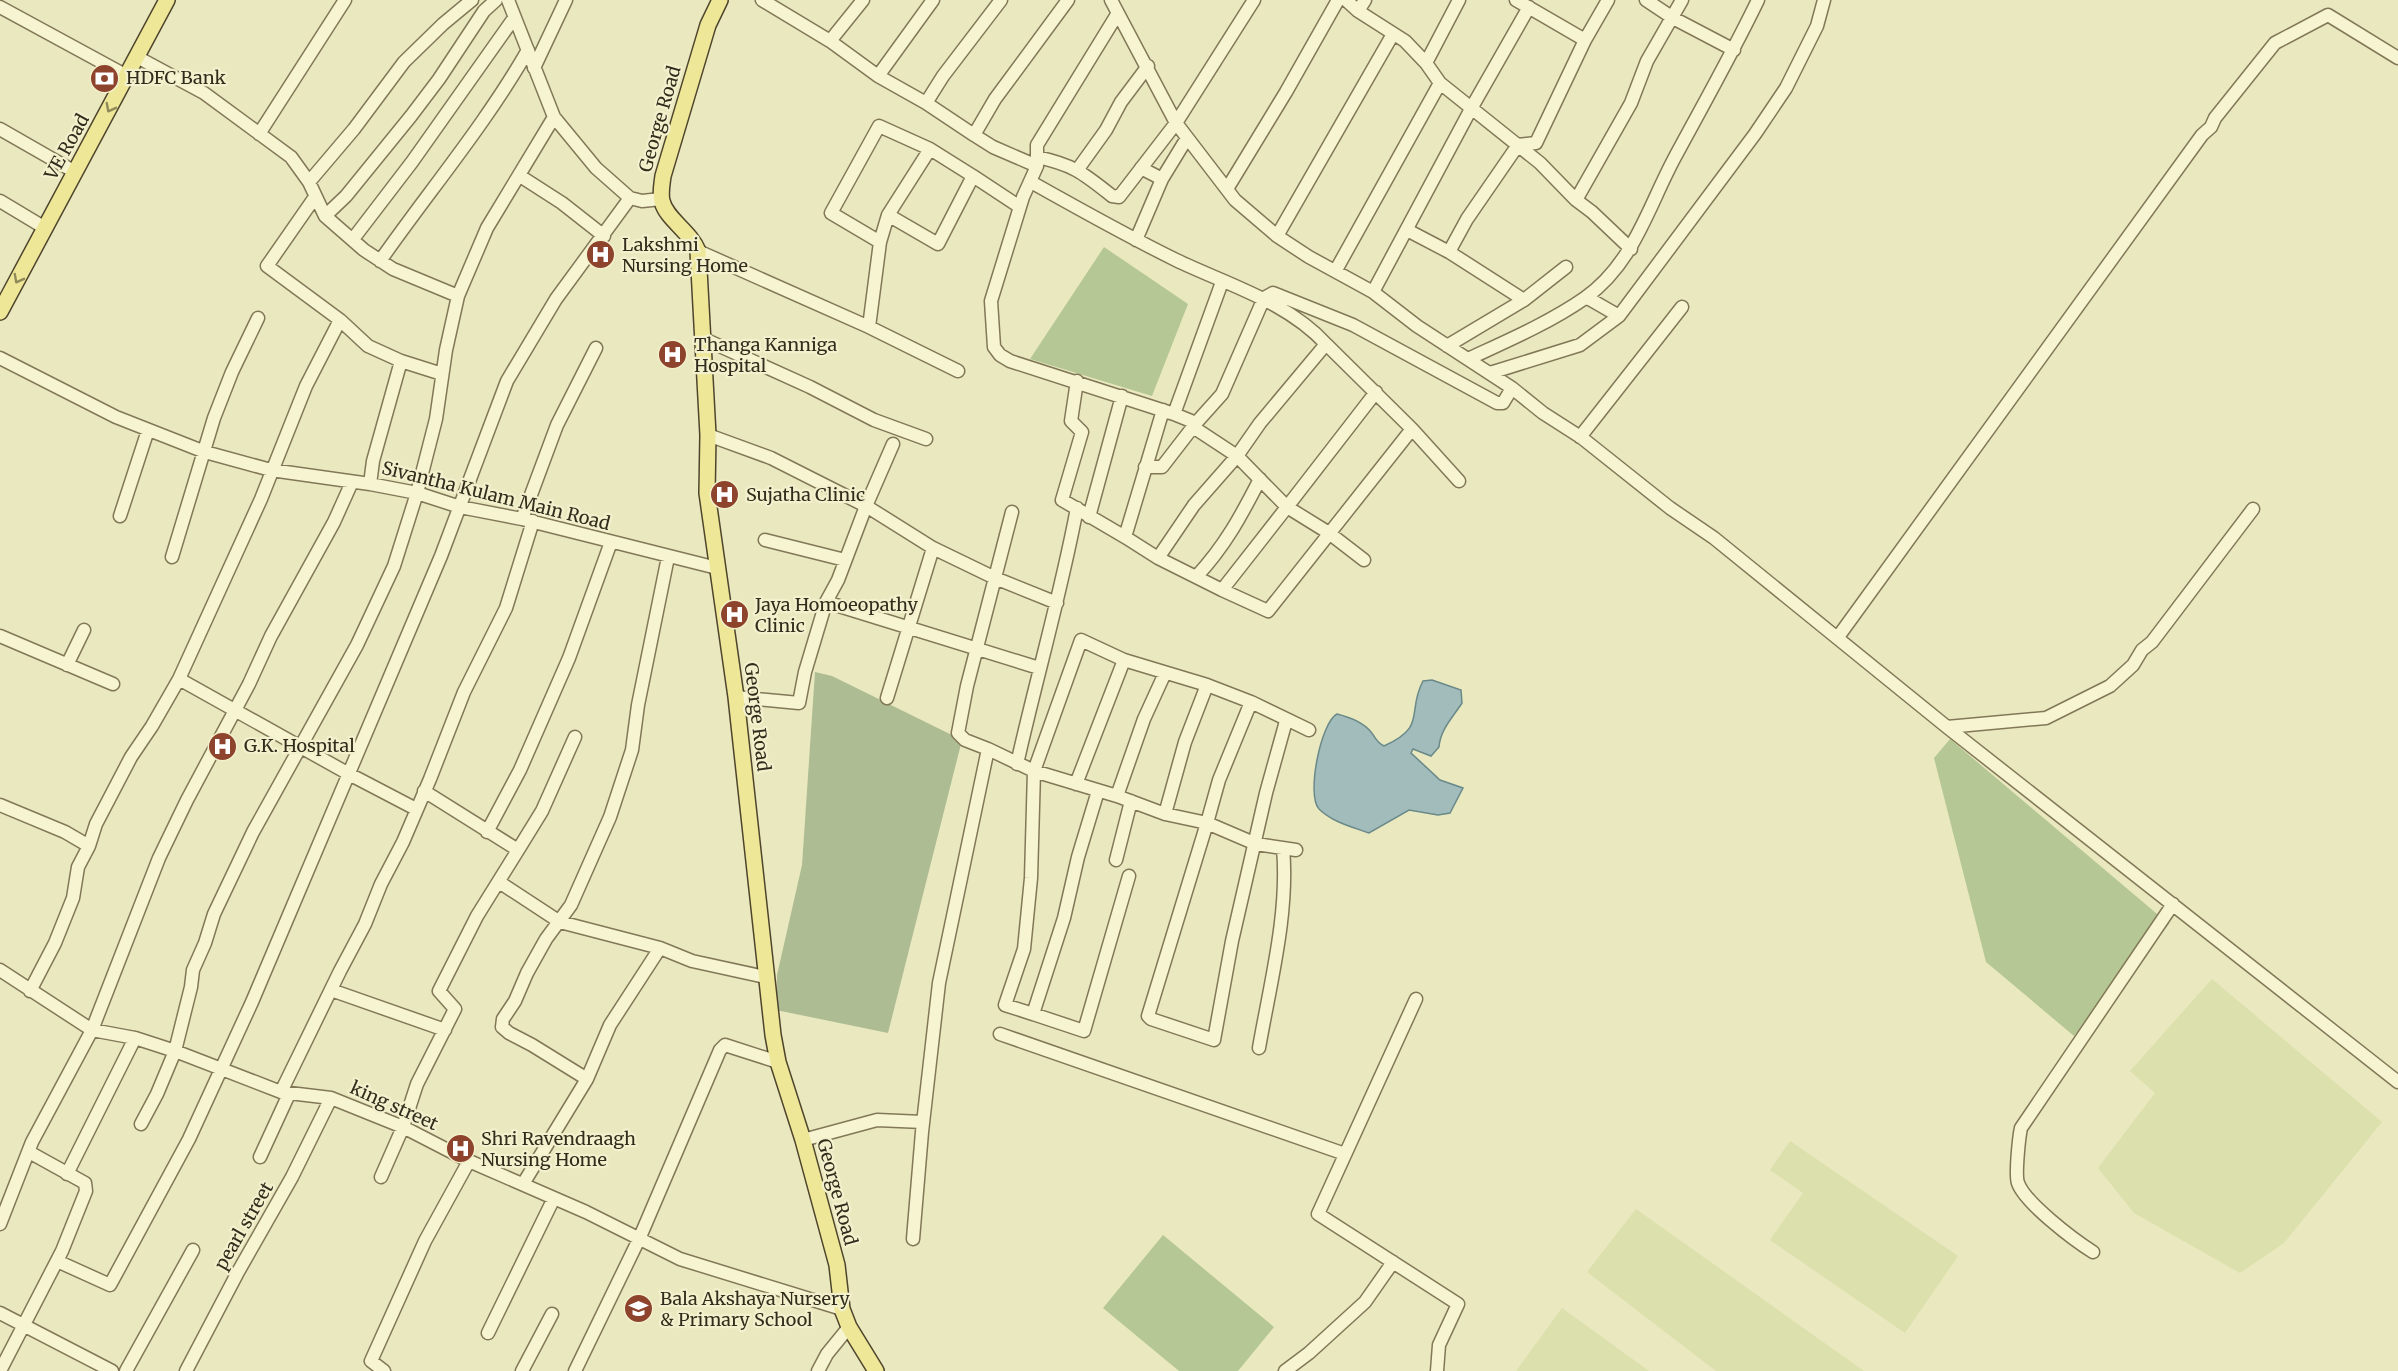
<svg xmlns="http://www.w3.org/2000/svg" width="2398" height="1371" viewBox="0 0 2398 1371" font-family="Merriweather,serif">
<rect width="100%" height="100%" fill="#eae8bf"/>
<path fill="#dbe0ac" d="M2212,979l170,143 -98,121 -44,30 -106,-60 -36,-45 57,-75 -25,-22z
M1790,1141l168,115 -53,77 -135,-93 33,-47 -33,-23z
M1636,1209l228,162h-148l-129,-99z
M1562,1308l87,63h-133z"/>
<path fill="#b5c794" d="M1104,247l84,57 -36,92 -122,-37z
M1950,739l219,185 -95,112 -88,-74 -52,-204z
M1163,1235l111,92 -36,44h-59l-76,-63z"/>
<path fill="#adbc93" d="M815,672l17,4 130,64 -74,293 -112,-23 1,-35 25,-110z"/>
<path fill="#a2bcbb" stroke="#6a8989" stroke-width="1.5" d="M1432,680l29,10 1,13c-9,14 -22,27 -23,44l-8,9 -18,-7 -2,4 29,27 23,8 -13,25 -12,2 -29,-5 -40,23c-17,-6 -37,-11 -50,-24 -13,-14 2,-87 18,-95 12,3 26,8 34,18 5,6 5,10 13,14 44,-20 22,-33 39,-65z"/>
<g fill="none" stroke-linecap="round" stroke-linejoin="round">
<defs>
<path id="minor" d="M508,0l46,117 42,51 34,30 12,3 19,-2
M762,0l68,41 48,35 48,27 48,32 19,12 44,19 -14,31 -32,104 3,46 6,8 10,6 164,53
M1111,0l65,123 59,77 42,36 32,21 64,35 44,34 95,62 31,25 39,25 88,70 44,30 233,189 451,355
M1346,0l12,11 47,30 21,22 14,20 100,80 36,37 16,12 39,37
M1516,0l69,40
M1646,0l27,18 61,32
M0,7l127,69
M1358,11l7,-11
M830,41l33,-41
M137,57l67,36 87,64 18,25 16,34 39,34 29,19 65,27
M1426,63l33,-63
M534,68l32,-68
M878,76l55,-76
M926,103l17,-27 58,-76
M0,129l75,43
M259,134l86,-134
M974,135l21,-36 73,-99
M1037,157c37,8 46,16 75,39l7,1 57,-74 78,-123
M1037,165v-20l81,-132
M1141,168l21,11
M1078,169l28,-39 15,-28 27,-36
M520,176l42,27 42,33
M973,176l47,31
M309,182l45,-53 50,-67 39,-38 29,-24
M1031,182c48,27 96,54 145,78 52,25 110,41 150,84l-66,79 -23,33 50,51 89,-115
M1227,189l59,-97 52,-92
M315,197l-48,69 73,54 28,26 33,15
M1576,200l55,-97 16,-42 35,-61
M0,201l45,27
M888,215l42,-66
M325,216l21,-20 65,-80 28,-37 45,-68 12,-11
M1407,230l42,22 75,48
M1277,236l116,-202
M353,239l59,-77 102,-144
M1136,240l26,-61 25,-41
M698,251l171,76 11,-85 8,-27 50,29 35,-68 -43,-27 -51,-23 -48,87 49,29
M1449,252l18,-33 51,-74 18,-2 49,-103 23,-40
M380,261c49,-70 105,-136 148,-211
M1336,270l104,-187
M1373,292l99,-185 57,-100
M1586,297l33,19
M869,327l89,44
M702,338l108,49 64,33 52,19
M1326,344l86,85 47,52
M1447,346l77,-46 42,-33
M0,358l116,59 89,35 66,18 99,14 47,9 43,14 62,12 195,49
M1468,359c39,-18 81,-36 117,-61 49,-35 63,-91 90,-141 28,-52 57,-103 83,-157
M1490,373l90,-28 39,-29 136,-182 31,-46 31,-62 7,-26
M1077,381l-6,40 11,11 -20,68 63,37
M1163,410l-38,127 33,21 38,19c29,-31 45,-61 64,-98
M1196,423l-22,-9 48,-132
M708,435l63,23 95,48 67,42 62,30 62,25
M1580,437l102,-130
M1145,467h17l34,-44 26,-29 42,-96 9,-5 80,32 144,78h6l9,-15
M370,484l3,-23 28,-100 41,13
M120,516l28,-86
M1089,517l33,-121
M522,519l35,-94 39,-77
M765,540l80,20
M172,557l42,-139 18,-46 26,-54
M1158,558l36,-53 43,-49 -44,-29
M1196,577l26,13 65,-83 42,26 35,27
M1222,590l46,21 144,-182
M826,602l213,66
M0,636l113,48
M1838,637l364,-502 9,-8 4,-9 60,-75 53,-28 70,43
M67,665l17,-35
M179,679l170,95 67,35
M736,697l63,6 6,-31 21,-70 12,-22 28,-74 27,-62
M887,698l46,-150
M1251,702l-32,78 -12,43 49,21 40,6
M1947,727l99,-9 64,-32 23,-21 9,-15 10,-8 101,-133
M988,749l-23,-9 -7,-7 9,-47 45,-174
M1017,764c19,-85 44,-170 60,-256
M1076,784l48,-124
M1098,791l-20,66 -14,61 -31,96 51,17 45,-155
M1117,796l27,-77 21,-46
M0,805l65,27 24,14
M1165,814l20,-72 22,-57
M487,832l33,-62 49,-112 42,-116
M518,850l24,-39 33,-74
M1116,860l15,-59
M499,882l61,40 100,26 32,13 73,16
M0,970l92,60 43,8 40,13 106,41 50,6 72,29 66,34 117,51 94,47 162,50
M331,990l114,40
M30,991l25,-48 18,-45 5,-31 11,-21 7,-22 35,-67 21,-31 27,-47 82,-180 45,-113 34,-66
M1416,999l-98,215 140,90 -19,41 -2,26
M1033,1014l-28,-9 19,-56 7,-71 3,-107 47,-131 43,20 83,25 44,17 58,28
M1000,1034l345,120
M1259,1048c11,-64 30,-135 24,-200
M587,1079l23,-54 50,-77
M281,1092l59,-121 25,-47 16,-40 22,-42 27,-63 34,-87 42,-84 27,-87
M141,1124l16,-30 18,-43 16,-64 2,-17 12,-27 9,-29 39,-82 104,-187 37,-79 23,-73 19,-74 10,-69 12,-54 29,-68 67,-111
M803,1140l74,-20 46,2
M260,1157l29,-63
M67,1174l68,-136
M381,1177l22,-50 14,-43 38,-75 -16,-18 38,-75 41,-66 -94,-59
M523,1184l64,-105 -55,-34 -23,-12 -7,-6 1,-8 12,-18 12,-28 19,-34 25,-34 39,-88 22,-67 6,-45 30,-148
M0,1224l32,-82 60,-112 67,-172 28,-58 62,-116 22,-48 63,-114 18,-40
M913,1239l9,-107 17,-149 49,-234 46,22 83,25 48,18 42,9 -59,193 3,3 63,21 18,-99 34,-148 20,-72
M2093,1252c-19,-12 -68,-49 -75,-69 -3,-8 1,-46 3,-55l152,-224
M57,1261l53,24 79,-146 63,-137 189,-446 66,-175 49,-82 74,-101
M0,1313l112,58
M488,1333l66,-135
M0,1371l62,-120 24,-60 -1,-8 -56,-31
M126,1371l67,-121
M186,1371l52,-99 54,-95 39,-79
M384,1371l-13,-10 54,-120 44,-80
M522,1371l30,-57
M575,1371l65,-134 80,-187 5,-5 53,17
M818,1371l9,-17 22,-27
M1285,1371l24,-18 56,-51 28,-40"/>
<path id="major" d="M720,0l-12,25 -45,151c-1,8 -3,17 -1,25 4,18 28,30 36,50l10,184 -1,58 29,204 37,338 5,27 25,78 34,125 5,44 7,18 27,44
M0,312l167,-312"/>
</defs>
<use href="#minor" stroke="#827858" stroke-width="15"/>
<use href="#major" stroke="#4f452d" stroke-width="18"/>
<use href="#minor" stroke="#f6f4d1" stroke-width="12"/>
<use href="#major" stroke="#ede797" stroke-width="15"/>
</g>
<defs><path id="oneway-chevron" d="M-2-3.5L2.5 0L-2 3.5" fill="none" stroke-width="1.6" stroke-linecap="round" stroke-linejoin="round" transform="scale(1.5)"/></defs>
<g stroke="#908a5a">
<use href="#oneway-chevron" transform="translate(110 108) rotate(118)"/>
<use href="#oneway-chevron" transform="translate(18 279) rotate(118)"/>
</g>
<defs>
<symbol id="bank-disc" viewBox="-11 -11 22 22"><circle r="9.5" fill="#8d432c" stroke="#f3f1cd"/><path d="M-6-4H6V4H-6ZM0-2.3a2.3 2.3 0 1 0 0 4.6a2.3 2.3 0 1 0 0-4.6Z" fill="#fff"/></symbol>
<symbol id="hospital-disc" viewBox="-11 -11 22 22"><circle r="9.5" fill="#8d432c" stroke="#f3f1cd"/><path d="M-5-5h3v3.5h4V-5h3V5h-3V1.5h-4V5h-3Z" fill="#fff"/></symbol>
<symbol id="school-disc" viewBox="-11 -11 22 22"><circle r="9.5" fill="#8d432c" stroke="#f3f1cd"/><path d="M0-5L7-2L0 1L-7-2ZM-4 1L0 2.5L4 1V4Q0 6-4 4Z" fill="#fff"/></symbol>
</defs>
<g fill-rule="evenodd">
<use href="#bank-disc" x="88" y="62" width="33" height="33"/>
<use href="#hospital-disc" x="584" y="238" width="33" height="33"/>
<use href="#hospital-disc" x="656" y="338" width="33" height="33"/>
<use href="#hospital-disc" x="708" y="478" width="33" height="33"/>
<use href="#hospital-disc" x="718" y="598" width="33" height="33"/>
<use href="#hospital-disc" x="206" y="730" width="33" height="33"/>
<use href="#hospital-disc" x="444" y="1132" width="33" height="33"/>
<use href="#school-disc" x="622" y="1292" width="33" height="33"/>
</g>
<g text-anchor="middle" stroke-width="4.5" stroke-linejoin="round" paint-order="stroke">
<g font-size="18" fill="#322c1c" stroke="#f3f1cd" text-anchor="start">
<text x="126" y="84">HDFC Bank</text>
<text x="622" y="251">Lakshmi<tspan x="622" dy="21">Nursing Home</tspan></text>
<text x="694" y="351">Thanga Kanniga<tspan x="694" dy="21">Hospital</tspan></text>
<text x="746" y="501">Sujatha Clinic</text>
<text x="755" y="611">Jaya Homoeopathy<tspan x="755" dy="21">Clinic</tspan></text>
<text x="244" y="752">G.K. Hospital</text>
<text x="481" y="1145">Shri Ravendraagh<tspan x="481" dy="21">Nursing Home</tspan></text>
<text x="660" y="1305">Bala Akshaya Nursery<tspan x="660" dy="21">&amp; Primary School</tspan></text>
</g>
<g font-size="18" fill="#322c1c" stroke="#f3f1cd">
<text transform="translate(660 119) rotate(-74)" y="6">George Road</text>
<text transform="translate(67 147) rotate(-61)" y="6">VE Road</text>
<text transform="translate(496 496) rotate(14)" y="6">Sivantha Kulam Main Road</text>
<text transform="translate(757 717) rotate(83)" y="6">George Road</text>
<text transform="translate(394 1106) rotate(24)" y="6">king street</text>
<text transform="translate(837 1192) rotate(75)" y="6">George Road</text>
<text transform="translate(244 1226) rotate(-60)" y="6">pearl street</text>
</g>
</g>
</svg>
